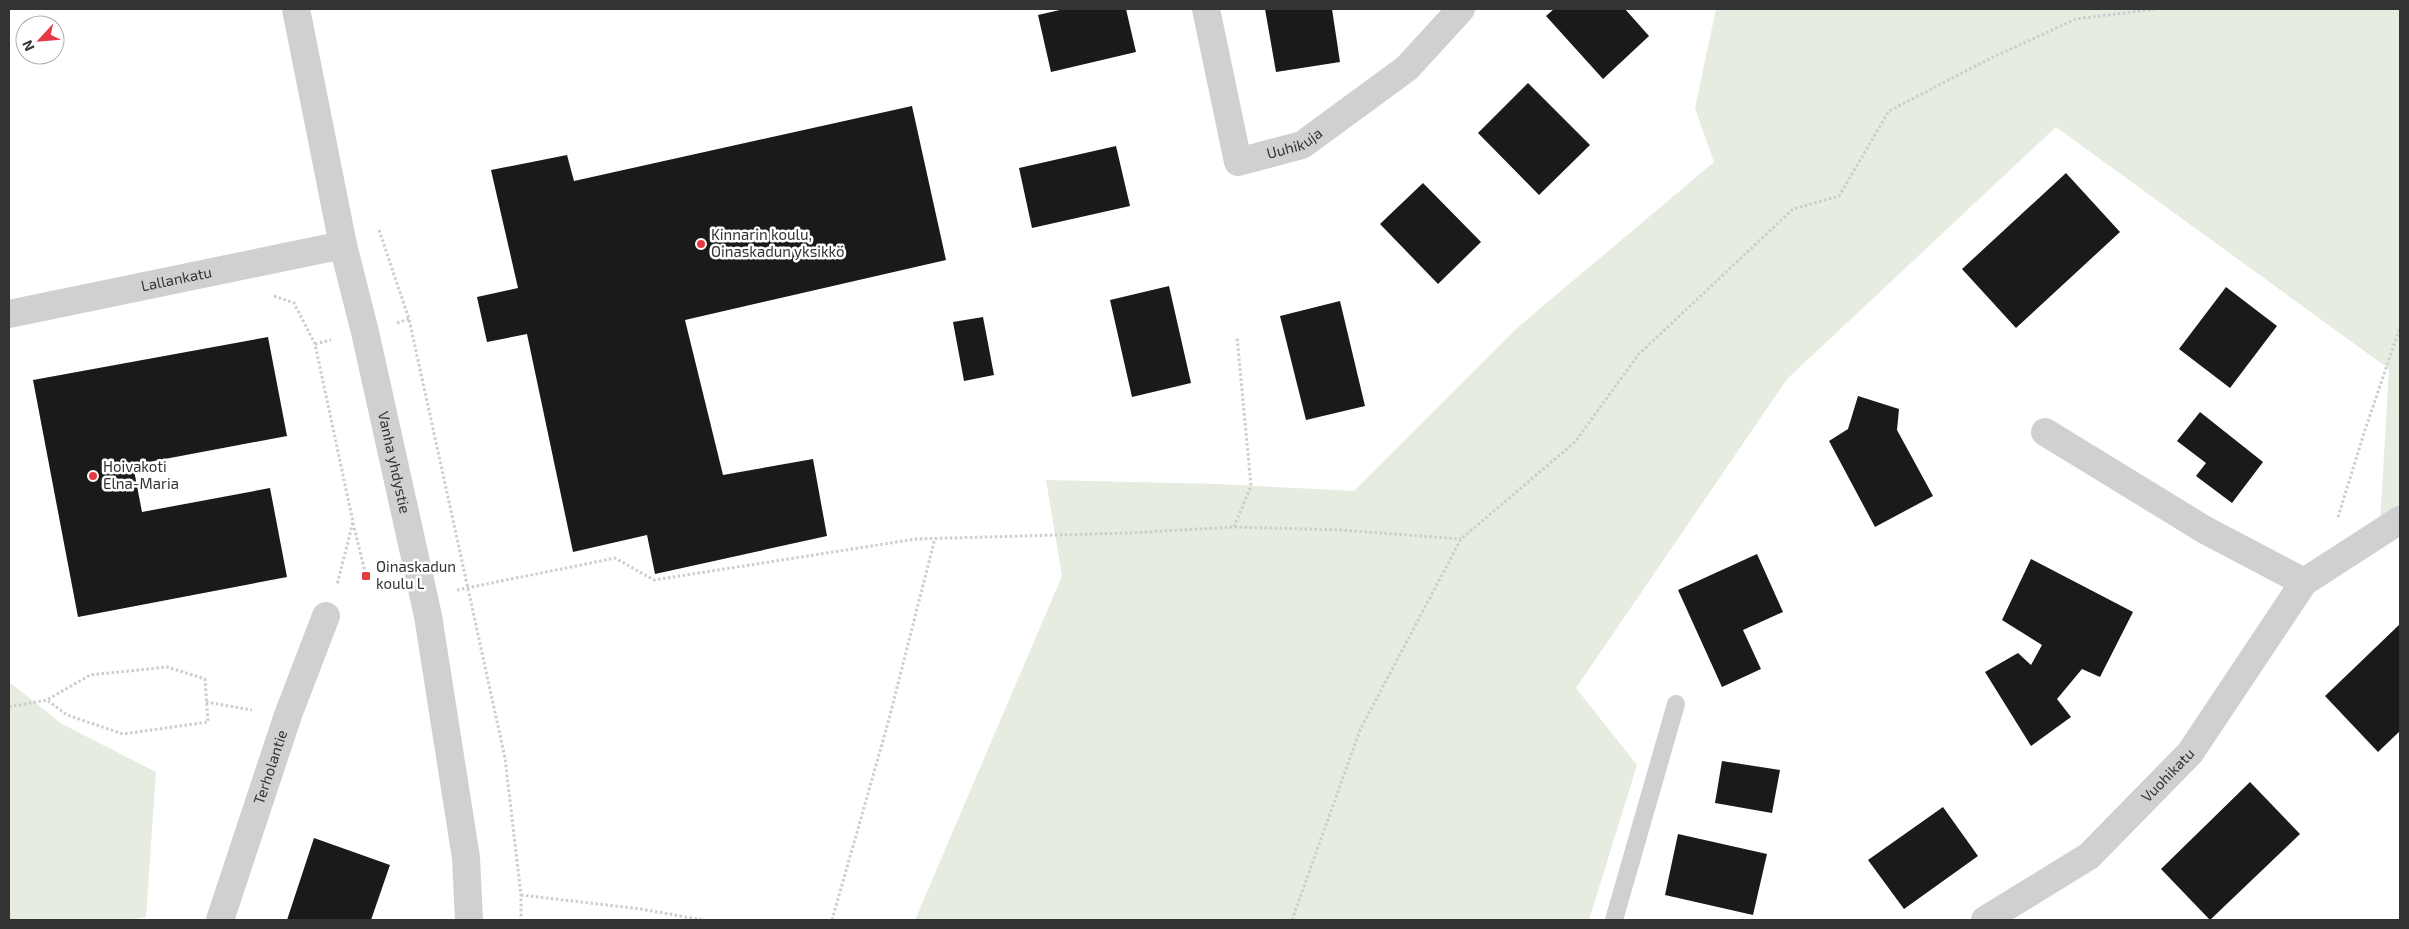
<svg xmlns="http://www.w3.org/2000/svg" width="2409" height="929" viewBox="0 0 2409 929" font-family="'Exo 2',sans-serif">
<rect width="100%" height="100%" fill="#fff"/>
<path fill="#e6ecdf" d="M1716,9h684v500l-20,14 9,-154 -333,-242 -269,252 -211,309 61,77 -48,155h-674l147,-344 -16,-96 173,4 135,7 163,-163 197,-166 -19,-54z
M9,682l53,42 94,48 -10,145 -16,3h-121z"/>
<path fill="#1a1a1a" d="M1064,9h62l10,43 -85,20 -13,-57z
M1265,9h67l8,53 -64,10z
M1554,9h71l24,27 -46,43 -57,-63z
M1528,83l62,62 -51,50 -61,-62z
M912,106l34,154 -261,60 38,155 90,-16 14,77 -172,38 -8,-39 -74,17 -46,-218 -40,8 -10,-45 41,-9 -27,-118 76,-15 7,26z
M1116,146l14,60 -98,22 -13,-60z
M2066,173l54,59 -104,96 -54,-59z
M1423,183l58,59 -43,42 -58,-60z
M1169,286l22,97 -59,14 -22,-97z
M2226,287l51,39 -47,62 -51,-39z
M1340,301l25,105 -59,14 -26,-104z
M983,317l11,58 -30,6 -11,-59z
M268,337l19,99 -154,29 9,47 128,-24 17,89 -209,40 -45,-237z
M1858,396l41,13 -2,21 36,66 -58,31 -46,-86 19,-12z
M2200,412l63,50 -31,41 -36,-27 10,-13 -29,-22z
M1757,554l26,58 -40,18 18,39 -39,18 -44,-97z
M2031,559l102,53 -33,65 -18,-8 -25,30 14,18 -40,29 -46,-74 33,-19 13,12 11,-20 -40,-25z
M2400,624v107l-22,21 -53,-56z
M1722,761l58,9 -8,43 -57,-10z
M2250,782l50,52 -90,86 -49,-51z
M1943,807l35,49 -74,53 -36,-49z
M1678,834l89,20 -14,61 -88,-20z
M314,838l76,27 -19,55h-84z"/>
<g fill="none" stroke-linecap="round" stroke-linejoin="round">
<path stroke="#cdcdcd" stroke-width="3" stroke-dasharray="2.5 2.5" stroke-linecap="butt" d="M379,230l30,89 96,439 16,137v25
M274,296l20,7 21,41 38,178 -16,63
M397,323l12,-4
M315,344l16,-4
M2338,517l26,-84 36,-106
M353,523l13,53
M1234,527l17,-41 -14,-149
M457,590l158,-32 39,22 262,-41 212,-6 106,-6 107,3 120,9
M206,702l46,8
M9,707l38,-7 43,-25 77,-8 38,12 3,43 -85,12 -56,-19 -20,-15
M521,895l120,14 62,11
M832,920l56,-197 47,-185
M1292,920l68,-190 101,-191 114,-97 63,-87 155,-146 46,-13 50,-85 100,-52 87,-40 80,-10"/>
<path stroke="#d0d0d0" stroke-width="18" d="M1614,920l62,-216"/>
<g stroke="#d0d0d0" stroke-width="28">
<path id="s1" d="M1206,9l32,153 64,-17 105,-77 54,-59"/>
<path id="s2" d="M9,314l334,-69"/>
<path d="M2045,432l160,98 99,52"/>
<path id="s3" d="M220,920l68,-205 38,-99"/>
<path id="s4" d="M1985,920l104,-64 101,-103 114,-171 96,-62"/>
</g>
<path stroke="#d0d0d0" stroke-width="28" id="s5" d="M296,9l47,236 22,87 63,284 38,242 3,62"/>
</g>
<g fill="#e63946" stroke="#fff" stroke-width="2">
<circle cx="701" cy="244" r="5"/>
<circle cx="93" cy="476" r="5"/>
<rect x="361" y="571" width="10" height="10" rx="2.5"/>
</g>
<g text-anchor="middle" stroke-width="5" stroke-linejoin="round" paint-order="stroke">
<g font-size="15" fill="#333" stroke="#fff">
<text dy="5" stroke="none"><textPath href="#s1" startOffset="216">Uuhikuja</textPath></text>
<text dy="5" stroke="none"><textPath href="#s2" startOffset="171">Lallankatu</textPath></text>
<text dy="5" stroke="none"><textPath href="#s5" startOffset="464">Vanha yhdystie</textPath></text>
<text dy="5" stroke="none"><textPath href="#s3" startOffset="161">Terholantie</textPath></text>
<text dy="5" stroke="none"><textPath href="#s4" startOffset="235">Vuohikatu</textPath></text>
</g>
<g font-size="15" fill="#333" stroke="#fff" text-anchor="start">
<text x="711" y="240">Kinnarin koulu,<tspan x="711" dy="17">Oinaskadun yksikkö</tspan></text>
<text x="103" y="472">Hoivakoti<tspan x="103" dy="17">Elna-Maria</tspan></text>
<text x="376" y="572">Oinaskadun<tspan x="376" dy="17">koulu L</tspan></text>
</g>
</g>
<rect width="2409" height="929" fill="none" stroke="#333333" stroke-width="20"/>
<g transform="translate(40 40) rotate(244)"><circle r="24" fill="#ffffff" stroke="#adadad"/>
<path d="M0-4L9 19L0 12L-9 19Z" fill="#e63946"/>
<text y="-8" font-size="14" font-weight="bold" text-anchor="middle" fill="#333333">N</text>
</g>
</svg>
